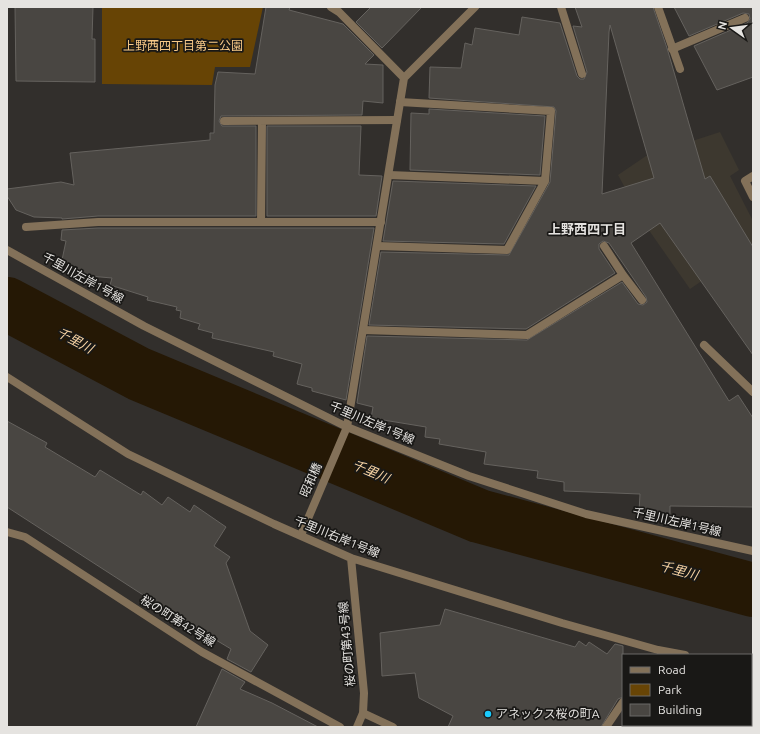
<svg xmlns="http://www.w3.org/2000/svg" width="760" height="734" viewBox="0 0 760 734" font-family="Ubuntu,'Noto Sans JP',sans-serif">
<rect width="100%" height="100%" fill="#322f2c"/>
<path fill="#3d382f" d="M720,132l19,38 -9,6 23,45v25l-63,43 -44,-63 -28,-51 28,-19z"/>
<path fill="#674405" d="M102,7h161l-13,60h-35l-3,18 -110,-1z"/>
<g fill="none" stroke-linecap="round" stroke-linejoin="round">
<path stroke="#251805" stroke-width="54" d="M7,304l132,70 340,142 274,74"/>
</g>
<path fill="#494642" stroke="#65625e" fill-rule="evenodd" d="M15,7h78l-1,32h3v43l-79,-1z
M266,7h24l-1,3 54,14 31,31 -9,9 18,1v38l-20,-2 -1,14 -141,1 -2,5 3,5h34v90h-158l-36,3v-1l-28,-1 -18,-7 -9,-14v-7l54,-7 13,3 -4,-32 140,-13v-7h4l1,-48 3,-13 37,2z
M371,7h51l-40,41 -26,-26z
M575,7h78l14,41 38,131 5,-3 43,71v108l-93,-132 -29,20 98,158 9,-6 15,23v89l-83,-1v9l-31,-3 1,-18 -76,-3v-9l-27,-4 1,-7 -54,-7 2,-12 -47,-8 1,-5 -15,-2 1,-10 -55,-9 2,-11 -16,-4 10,-67 160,4 95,-58 16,22 5,1 4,-3 -1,-5 -37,-54 -6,-2 -4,3v5l16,24 -89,56 -157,-4 12,-73 128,3 41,-73 6,-71 -2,-4 -125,-9 1,-31 31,1 4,-25 7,2 3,-17 44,7 3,-18 38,6 17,53 3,3h4l3,-7 -14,-46 9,1zM610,25l44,153 -52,16 7,-162z
M674,7h79v70l-36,13 -23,-44 53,-23 3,-4 -1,-5 -6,-1 -54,23z
M429,109l116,7 -5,59 -130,-5 1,-57 18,1z
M267,126h94l-2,49 23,1 -6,40h-109z
M393,181l143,5 -32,58 -121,-3z
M98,228h276l-28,172 -34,-9v-3l-15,-4 5,-20 -29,-8 1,-4 -62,-14 1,-5 -15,-4 2,-5 -20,-6 1,-7 -5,-1 1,-3 -30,-7 1,-3 -38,-12 2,-7 -23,-2 -27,-16 4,-19 -5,-1 1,-10z
M7,421l40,22 -2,4 50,30 5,-7 41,25 2,-4 19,14 6,-8 22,15 4,-7 32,22 -12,19 16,11 -4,6 24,68 18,14 -17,27 -24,-13 4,-10 -60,-36 -164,-106z
M445,609l130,38 4,-6 7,5 3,-4 18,12 8,-10 8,2v51l-5,2 -17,28h-153l5,-11 -34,-18 -4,-25 -33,3 -2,-43 60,-8z
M222,669l23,13 -5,7 32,14 46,24h-122z"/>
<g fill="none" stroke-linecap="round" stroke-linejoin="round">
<path stroke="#837159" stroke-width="8" d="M561,7l21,67
M658,7l22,62
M672,49l73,-31
M224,121l173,-1
M389,175l156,6
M261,222l1,-101
M26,227l72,-5h283
M377,246l130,4 38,-69 6,-70 -151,-9
M604,246l19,29 19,25
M363,330l164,5 96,-60
M704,345l49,47
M606,727l17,-25"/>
<path stroke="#837159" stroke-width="8" d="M331,7l8,5 65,66 71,-71
M753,176l-8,5 8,16
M7,250l137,76 203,101 122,49 117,38 167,37
M7,377l121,77 146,70 77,34 211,65 96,27 27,5
M7,532l18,5 177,115 138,75
M301,535l46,-108 57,-349
M351,558l13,135 -1,20 -6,14
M751,668h2
M751,684l2,-2
M363,713l30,14
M703,727l2,-2"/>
</g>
<circle fill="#1acafc" stroke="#191816" stroke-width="1.5" cx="488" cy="714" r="4"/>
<g text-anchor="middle" stroke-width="3.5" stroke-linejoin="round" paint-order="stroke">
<g font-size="12" fill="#f8c987" stroke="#191816">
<text x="183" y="50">上野西四丁目第二公園</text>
</g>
<g font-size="12" fill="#e5e3e0" stroke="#191816">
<text transform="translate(83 278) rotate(29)" y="4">千里川左岸1号線</text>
<text transform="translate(372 423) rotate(23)" y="4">千里川左岸1号線</text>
<text transform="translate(311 480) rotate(-66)" y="4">昭和橋</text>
<text transform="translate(677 522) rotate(13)" y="4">千里川左岸1号線</text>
<text transform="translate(337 537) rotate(22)" y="4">千里川右岸1号線</text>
<text transform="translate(178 621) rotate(32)" y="4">桜の町第42号線</text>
<text transform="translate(347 644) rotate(-95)" y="4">桜の町第43号線</text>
</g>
<g font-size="12" fill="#e5e3e0" stroke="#191816" text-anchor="start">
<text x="496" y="718">アネックス桜の町A</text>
</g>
<g font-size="13" font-weight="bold" fill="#e5e3e0" stroke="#191816">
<text x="587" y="234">上野西四丁目</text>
</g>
<g font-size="13" font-style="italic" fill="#f8d4a4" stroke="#191816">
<text transform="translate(75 340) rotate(28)" y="5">千里川</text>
<text transform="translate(371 471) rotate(23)" y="5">千里川</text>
<text transform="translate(679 570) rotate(15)" y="5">千里川</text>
</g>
</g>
<rect width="760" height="734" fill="none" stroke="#e5e3e0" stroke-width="16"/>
<rect x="622" y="654" width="130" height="72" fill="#191816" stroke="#6b6967"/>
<rect x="630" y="667" width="20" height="6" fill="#837159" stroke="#6b6967"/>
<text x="658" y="674" font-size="12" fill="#e5e3e0">Road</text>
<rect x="630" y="684" width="20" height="12" fill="#674405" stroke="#6b6967"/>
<text x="658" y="694" font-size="12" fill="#e5e3e0">Park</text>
<rect x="630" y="704" width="20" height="12" fill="#494642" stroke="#6b6967"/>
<text x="658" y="714" font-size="12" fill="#e5e3e0">Building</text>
<g transform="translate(732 28) rotate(284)" stroke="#191816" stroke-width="3" paint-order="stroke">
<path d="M0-3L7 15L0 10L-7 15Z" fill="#e5e3e0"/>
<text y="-6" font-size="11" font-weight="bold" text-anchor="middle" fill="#e5e3e0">N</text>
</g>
</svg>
